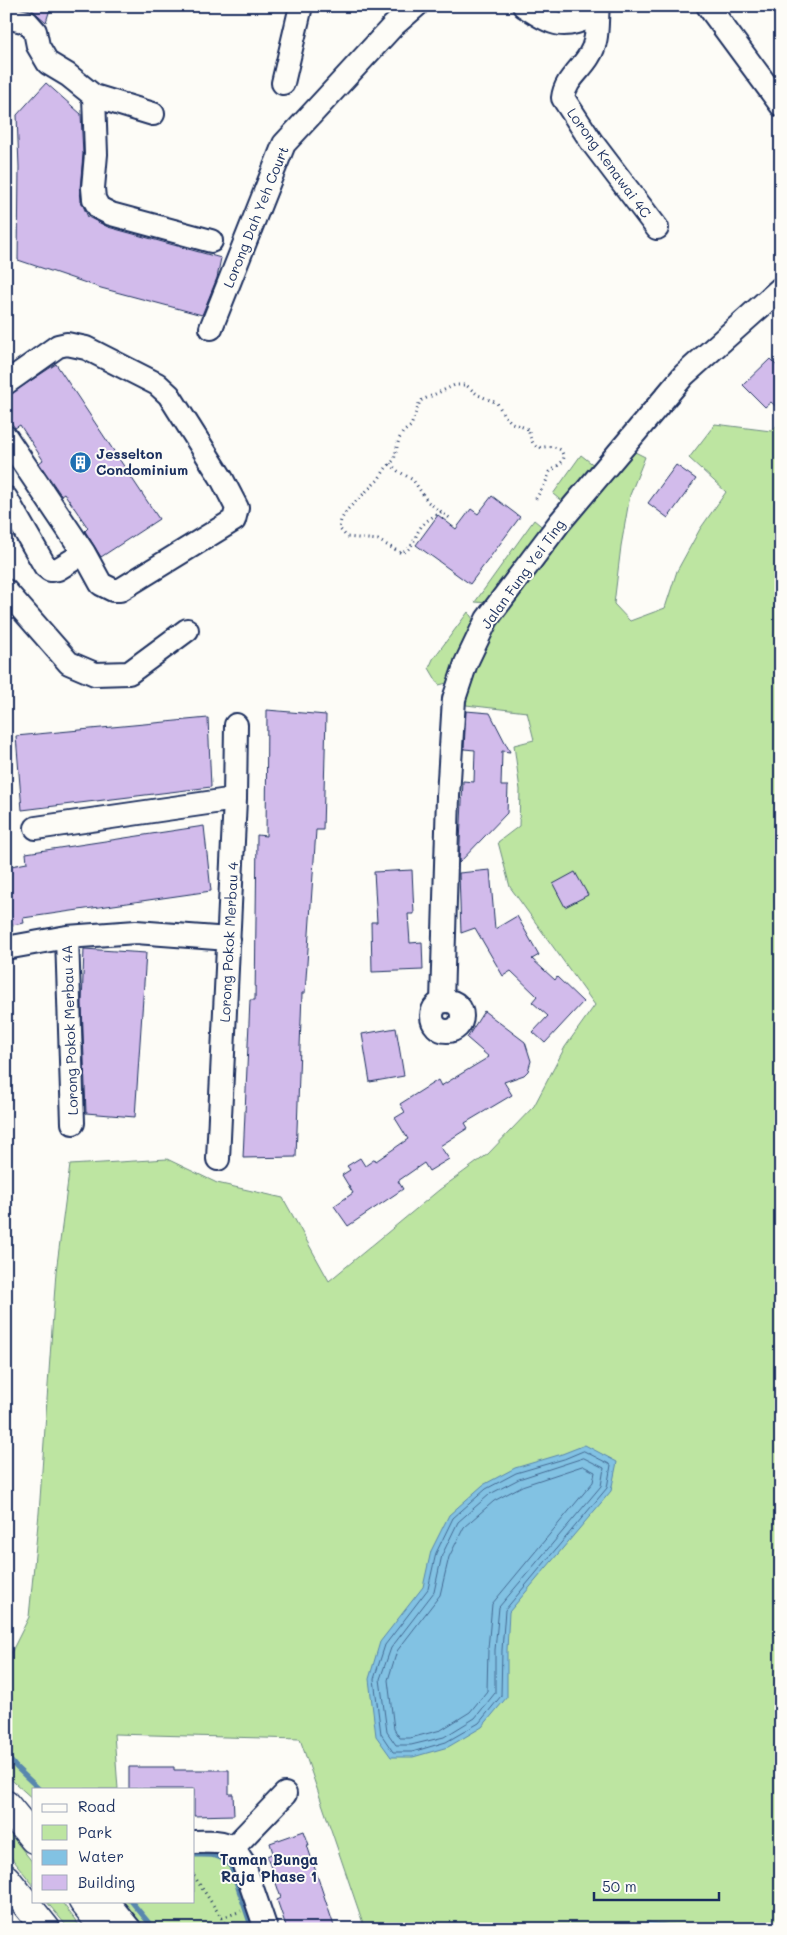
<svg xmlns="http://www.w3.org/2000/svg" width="787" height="1935" viewBox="0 0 787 1935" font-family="Mali,sans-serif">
<rect width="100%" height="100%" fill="#fdfcf7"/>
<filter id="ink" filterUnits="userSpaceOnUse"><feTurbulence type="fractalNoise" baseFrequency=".02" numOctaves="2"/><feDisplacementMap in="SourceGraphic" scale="10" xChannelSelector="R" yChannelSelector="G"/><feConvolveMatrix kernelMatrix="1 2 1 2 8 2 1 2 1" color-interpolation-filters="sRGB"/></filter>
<g filter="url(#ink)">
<path fill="#bde5a1" stroke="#6c8a80" d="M781,422v641l-5,2 5,14v850h-77l-57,-7 -1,7h-281l-65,-190 -186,-5 4,55h-84v11l-28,-25v-112l23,-46 10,-104 17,-241 14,-107 97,-6 50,24 66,15 46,83 110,-91 49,-36 46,-48 31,-59 30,-42 -85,-118 -12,-45 21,-16 1,-36 -6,-45 20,-5 -7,-28 -61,-7 6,-30 11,-35 83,-109 69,-79 10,5 -15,38 -9,51 -7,58 16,17 35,-13 12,-37 23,-42 26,-37 -37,-34 26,-34 56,7z
M581,455l14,11 -30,38 -12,-10z
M534,520l11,9 -56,74 -14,-1z
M468,612l7,10 -24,60 -12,3 -10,-17 4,-9z
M6,1829l28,35v22l-28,-35z
M194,1855c15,0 27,-2 37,12l21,62h-107l-23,-28h72z
M46,1901h15l21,28h-13z"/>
<path fill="#82c2e3" stroke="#5987ae" d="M585,1445l32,17 -6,29 -102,121 -2,38v47l-25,30 -34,20 -35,10h-22l-15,-21 -7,-57 11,-37 43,-55 8,-36 18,-36 34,-30 32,-17 47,-14z
M646,1922l58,7h-58z"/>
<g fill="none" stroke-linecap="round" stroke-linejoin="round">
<path stroke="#446a93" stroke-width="1" d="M584,1451l27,14 -4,23 -102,122 -3,40 -1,46 -22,27 -33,19 -34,10h-19l-12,-18 -7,-55 11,-34 43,-56 8,-36 17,-35 33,-29 30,-16 48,-14z
M584,1458l20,10 -3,18 -102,121 -4,43v43l-20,25 -31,19 -33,8h-15l-9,-13 -7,-53 11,-31 43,-56 8,-37 16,-33 32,-28 29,-15z
M583,1466l12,6 -2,10 -101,122 -4,45 -1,42 -17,21 -29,18 -31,8h-10l-6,-9 -6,-49 9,-29 43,-56 9,-38 15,-30 30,-26 28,-15z"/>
<path stroke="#5987ae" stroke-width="5" d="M6,1755l10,12 23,22
M194,1855c15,0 27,-2 37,12l21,62
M131,1901l23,28
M6,1920l7,9"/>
</g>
<path fill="#d2bbeb" stroke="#1b2f5e" d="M18,6h33l-5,16 -15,-13z
M46,83l35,31 2,40 -3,35 1,12 7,16 20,10 113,31 -4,20 -15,37 -101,-27 -83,-28 1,-93 -2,-52z
M770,359l11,11v41l-10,-9 -6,5 -22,-22z
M56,364l103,155 -58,38 -16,-26 3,-3 -24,-35 -3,2 -22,-32 4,-3 -23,-35 -5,3 -9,-13v-18z
M676,465l20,14 -28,39 -20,-15z
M492,496l28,21 -50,67 -54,-39 22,-30 18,14 15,-20 7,5z
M267,710l59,5 -3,115h-7l-11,163h-3l-6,164 -53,1 7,-158h5l2,-165 9,1z
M466,711l24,2 20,39 -8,-1 -1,35h7l-1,27 -48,50 4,-82 11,1 1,-32 -11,-1z
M208,718l3,69 -189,23 -6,-74z
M204,826l7,65 -188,27 1,5 -18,3v-59l21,-4 -1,-10z
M412,870l2,44h-6l2,29 12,-1 1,28 -51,2 -1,-50h6l-3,-50z
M490,870l5,59 22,-13 22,39 -7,4 23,21 2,-3 26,25 -38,41 -12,-11 15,-16 -16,-14 5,-6 -26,-25 -8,5 -28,-48 -14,5 -2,-60z
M575,872l13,23 -23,12 -12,-23z
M84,949l62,4 -11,164 -49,-4 -4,-109z
M484,1011l41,31 6,19 -3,10 -4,4 -20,7 8,13 -47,28 3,5 -28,18 9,13 -20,12 -5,-8 -26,18 5,8 -55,37 -14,-20 19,-13 -11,-18 8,-5 -3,-4 13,-8 5,8 10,-7 1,2 32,-22 -13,-21 10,-6 -5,-8 38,-24 3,6 48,-29 -22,-19z
M396,1028l8,48 -34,6 -8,-48z
M129,1767h45v3h55v24h4l1,21 -40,1v-27h-65z
M304,1831l5,14h-2l28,84h-48l-10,-29 4,-2 -14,-42 6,-3 -3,-10z"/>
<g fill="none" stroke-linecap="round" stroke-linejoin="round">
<defs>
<path id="minor" d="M524,6c31,20 39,25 73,7
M598,6c-2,17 1,35 -9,50 -9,15 -24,24 -26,42l28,43 66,87
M708,6l73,99
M6,17l21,5 8,9 3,15 10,17 20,12 26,21 2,58 -3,34 1,11 5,9 12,6 100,27
M283,83l18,-77
M94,96l59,18
M211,328l73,-184 109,-118 23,-20
M6,383l52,-37 9,-2 19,4 71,36 12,11 53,84 15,29 -3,12 -114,70h-7l-12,-6 -17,-31 -78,-116
M6,498l39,68 5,4 8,-1 26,-16
M6,591l63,72 26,11 34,-1 58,-43
M36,828l199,-29
M67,937l6,186
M6,948l61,-11 69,-5 93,7
M432 1016a15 15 0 1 1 30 0a15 15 0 1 1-30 0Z
M442,1002l6,-206 6,-97 12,-36 21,-44 73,-97 124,-147 97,-87
M218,1159l17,-360 1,-74
M194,1842c25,0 35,-4 49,20l23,67
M233,1848l52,-54
M107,1901l23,28"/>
<path id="highway" d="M6,1805l28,34
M6,1879l40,50
M83,1901l22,28"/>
</defs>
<use href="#minor" stroke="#1b2f5e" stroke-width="26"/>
<use href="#highway" stroke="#1b2f5e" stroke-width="31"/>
<path stroke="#1b2f5e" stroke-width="3" stroke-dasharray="1 4" stroke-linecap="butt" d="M390,464l8,7 15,9 15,22 23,17
M441,512c-7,4 -16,9 -20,15 -8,11 -6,21 -20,26l-23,-13 -31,-3 -8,-9 2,-8 6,-10 31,-30 8,-12 8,-8 5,-21 4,-7 8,-6 9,-25 35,-16h11l12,10 19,8 7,12 8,8 16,6c8,32 14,10 33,21l3,7 -1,4 -13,11 -5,12 -10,16
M194,1876l35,53
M222,1918l19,-7"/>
<use href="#minor" stroke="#fdfcf7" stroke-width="22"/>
<use href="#highway" stroke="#fdfcf7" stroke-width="28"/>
</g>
</g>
<defs>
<symbol id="building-disc" viewBox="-11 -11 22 22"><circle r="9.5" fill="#1f6fb2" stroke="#fdfcf7"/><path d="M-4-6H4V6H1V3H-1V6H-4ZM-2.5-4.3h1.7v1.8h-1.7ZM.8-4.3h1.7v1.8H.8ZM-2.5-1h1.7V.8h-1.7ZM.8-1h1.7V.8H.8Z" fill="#fff"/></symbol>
</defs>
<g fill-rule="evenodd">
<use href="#building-disc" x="68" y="450" width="25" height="25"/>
</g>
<g text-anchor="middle" stroke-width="4" stroke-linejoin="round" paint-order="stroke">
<g font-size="14" fill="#1b2f5e" stroke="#fdfcf7">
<text transform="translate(609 163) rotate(54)" y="5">Lorong Kenawai 4C</text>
<text transform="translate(256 217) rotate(-68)" y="5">Lorong Dah Yeh Court</text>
<text transform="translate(523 574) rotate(-54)" y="5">Jalan Fung Yei Ting</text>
<text transform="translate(229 942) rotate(-87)" y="5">Lorong Pokok Merbau 4</text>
<text transform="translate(70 1030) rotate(-92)" y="5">Lorong Pokok Merbau 4A</text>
</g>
<g font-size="14" font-weight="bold" fill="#1b2f5e" stroke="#fdfcf7" text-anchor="start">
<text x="96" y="459">Jesselton<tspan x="96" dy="16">Condominium</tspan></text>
</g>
<g font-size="15" font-weight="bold" fill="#1b2f5e" stroke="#fdfcf7">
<text x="269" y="1865">Taman Bunga<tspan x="269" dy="17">Raja Phase 1</tspan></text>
</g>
</g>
<rect width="787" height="1935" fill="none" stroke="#fdfcf7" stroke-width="25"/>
<rect x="12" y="12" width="762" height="1910" fill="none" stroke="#1b2f5e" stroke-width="2" filter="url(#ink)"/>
<rect x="32" y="1788" width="162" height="115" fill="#fdfcf7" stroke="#a3aaba"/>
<rect x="42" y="1804" width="25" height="8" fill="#fdfcf7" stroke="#a3aaba"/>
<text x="78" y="1812" font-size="15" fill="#1b2f5e">Road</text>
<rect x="42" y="1825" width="25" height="15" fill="#bde5a1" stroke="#a3aaba"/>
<text x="78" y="1838" font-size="15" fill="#1b2f5e">Park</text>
<rect x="42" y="1850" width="25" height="15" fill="#82c2e3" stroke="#a3aaba"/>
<text x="78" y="1862" font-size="15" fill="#1b2f5e">Water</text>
<rect x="42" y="1875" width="25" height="15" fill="#d2bbeb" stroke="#a3aaba"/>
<text x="78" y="1888" font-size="15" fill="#1b2f5e">Building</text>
<path d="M594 1892v8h125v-8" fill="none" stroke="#1b2f5e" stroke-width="2.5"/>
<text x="602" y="1892" font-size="15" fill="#1b2f5e" stroke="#fdfcf7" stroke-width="4" paint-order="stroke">50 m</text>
</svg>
